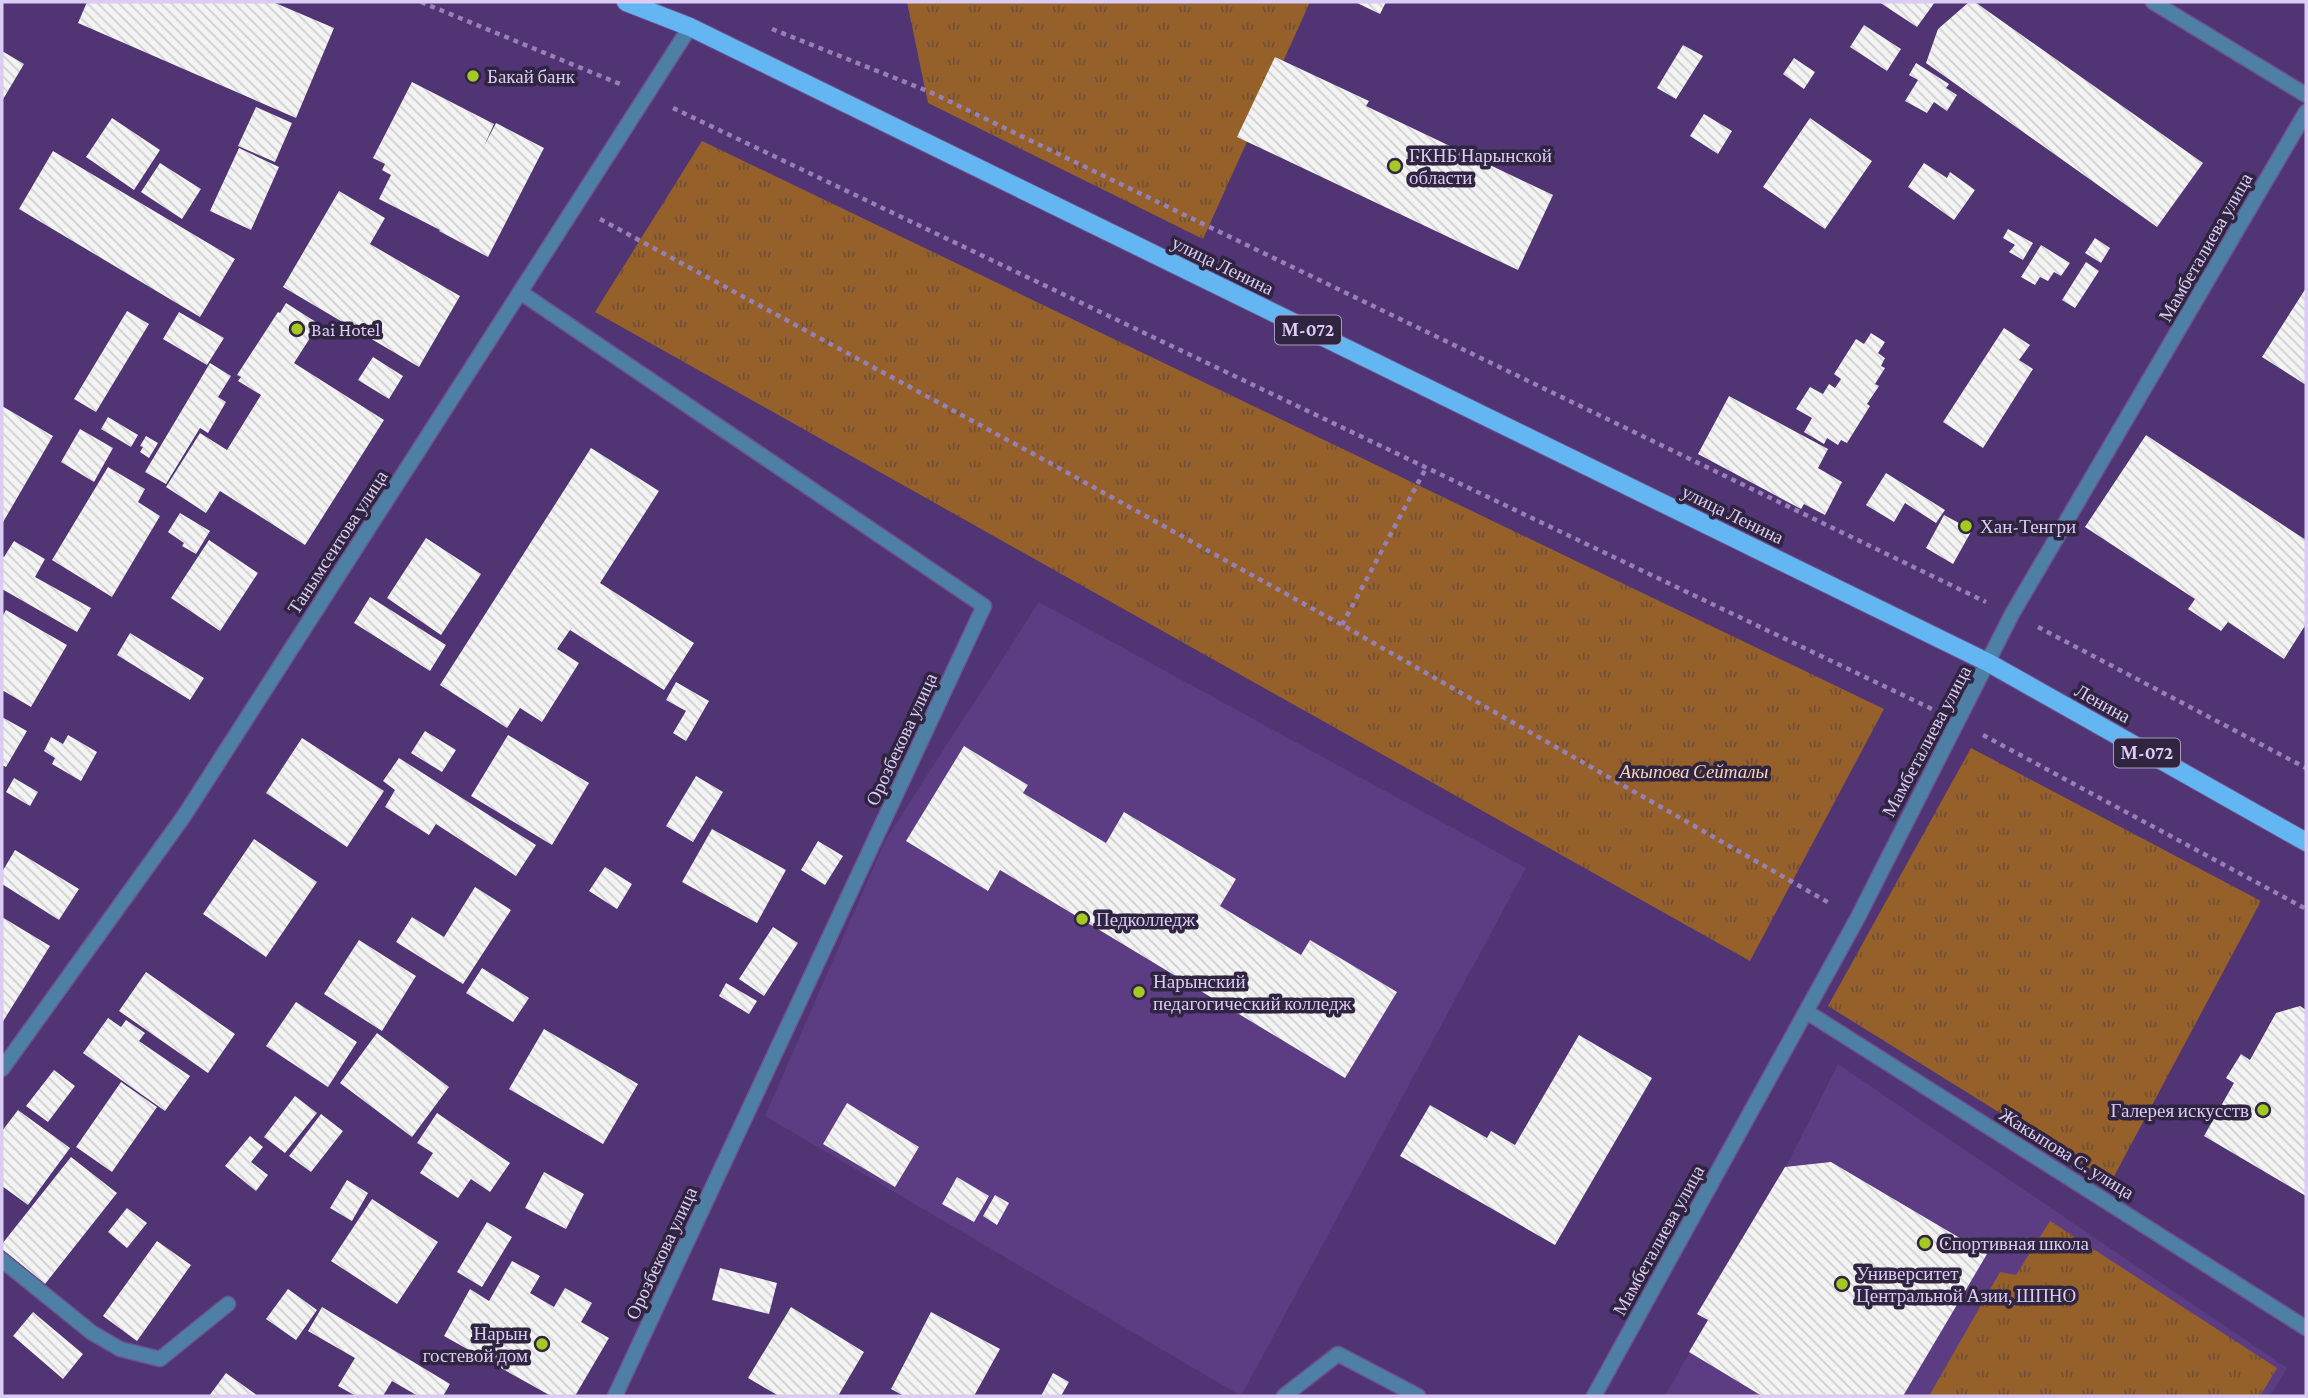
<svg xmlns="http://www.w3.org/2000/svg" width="2308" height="1398" viewBox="0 0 2308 1398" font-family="'Crimson Pro',serif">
<defs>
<pattern id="park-tufts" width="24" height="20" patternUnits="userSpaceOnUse" patternTransform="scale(1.75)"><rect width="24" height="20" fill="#96602a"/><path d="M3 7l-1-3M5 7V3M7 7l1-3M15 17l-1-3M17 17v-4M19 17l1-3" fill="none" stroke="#705038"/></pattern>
<pattern id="building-back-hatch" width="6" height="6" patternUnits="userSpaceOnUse" patternTransform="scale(1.75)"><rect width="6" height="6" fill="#f3f3f3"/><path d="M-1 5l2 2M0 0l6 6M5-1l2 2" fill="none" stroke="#cfcfd1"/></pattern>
</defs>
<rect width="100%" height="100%" fill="#503474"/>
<path fill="#5c3d84" d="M1039,602l487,266 -285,528 -476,-280 121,-277z
M1838,1064l449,304 -17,28h-605l43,-76z"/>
<path fill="url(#park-tufts)" d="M907,2h403l-107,237 -275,-136z
M702,141l1182,568 -134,252 -1155,-649z
M1971,748l290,153 -150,281 -283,-176z
M2050,1221l227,147 -17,28h-331l71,-124 16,3z"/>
<path fill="url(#building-back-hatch)" d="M87,2h186l61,26 -38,90 -218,-95z
M1355,2h31l-6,12z
M1879,2h56l-18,25z
M1969,2h6l228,161 -46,64 -231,-164 12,-34z
M1864,25l37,24 -14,22 -37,-24z
M1683,45l20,11 -27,43 -19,-11z
M2,51l22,13 -22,37z
M1275,57l94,44 -3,5 187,89 -35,75 -281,-133z
M1794,58l21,14 -11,17 -21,-15z
M1916,63l33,21 -3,4 11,7 -10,16 -13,-9 -7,11 -22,-12 13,-21 -9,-5z
M412,82l82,42 -10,22 12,-23 48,25 -56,109 -49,-26 1,-1 -61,-31 12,-24 -9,-5 3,-6 -12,-6z
M256,107l36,16 -17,39 -37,-16z
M1704,114l28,17 -14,23 -28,-18z
M112,118l48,32 -26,40 -48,-33z
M1810,118l62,43 -47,68 -62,-42z
M239,148l40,19 -28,63 -41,-19z
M53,151l182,108 -35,58 -181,-108z
M160,163l41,26 -19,30 -41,-27z
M1924,163l23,15 3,-6 25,18 -21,30 -46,-33z
M339,191l46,27 -15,26 90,52 -41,71 -136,-80z
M2008,229l25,14 -10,17 -14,-8 6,-7 -12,-7z
M2095,238l15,10 -9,15 -16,-10z
M2041,245l29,18 -9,13 -7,-4 -6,9 -8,-4 -5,8 -14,-8z
M2086,262l13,9 -24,37 -13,-8z
M2306,288v97l-44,-28z
M286,303l33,21 -25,39 90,57 -79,125 -85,-54 -14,22 -40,-26 34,-54 27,17 34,-55 -23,-14 3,-4 -4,-2 41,-63 2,1z
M127,311l22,13 -53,88 -22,-13z
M179,312l45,26 -17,27 -44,-26z
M2004,328l26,17 -11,15 14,9 -50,79 -40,-26z
M1871,333l14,9 -7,11 7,5 -4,8 4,2 -10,16 4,2 -12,18 3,2 -23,37 -6,-3 -3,5 -11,-7 -3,6 -20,-12 8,-14 -16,-9 14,-22 13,7 6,-10 6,4 6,-9 -7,-5 22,-35 8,5z
M373,357l30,19 -14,23 -31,-19z
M210,363l21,13 -13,21 8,5 -18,31 -8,-5 -34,56 -21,-12z
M1729,396l99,53 -10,19 24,14 -17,33 -21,-11 -3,5 -103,-55z
M2,406l51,30 -51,88z
M108,417l30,18 -7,12 -30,-18z
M80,429l33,19 -19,34 -33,-20z
M2146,435l160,105v84l-22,35 -56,-37 -7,9 -33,-22 7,-10 -110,-72z
M146,436l12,7 -9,15 -9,-6 3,-5 -3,-1z
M591,448l68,43 -59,92 94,60 -30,47 -94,-60 -13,19 22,14 -37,59 -22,-14 -13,20 -67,-43z
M108,467l37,22 -7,13 22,14 -48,81 -60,-37z
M1886,473l59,37 -9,13 -31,-20 -11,19 -28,-17z
M180,513l30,18 -14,23 -14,-8 2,-3 -16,-11z
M1944,515l28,15 -19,34 -27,-16z
M426,538l55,36 -40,61 -54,-37z
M209,540l49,33 -38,58 -49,-33z
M14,541l31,18 -10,18 56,31 -14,24 -75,-43v-33l2,1z
M370,597l76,48 -16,26 -76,-48z
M6,610l61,35 -36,62 -29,-17v-73z
M130,633l74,45 -14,22 -73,-45z
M676,682l33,19 -23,40 -13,-8 13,-22 -20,-11z
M2,717l25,14 -21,36 -4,-2z
M425,731l31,19 -14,22 -31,-19z
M68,735l29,17 -16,29 -29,-17 3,-6 -11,-7 7,-14 12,7z
M508,735l81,48 -37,62 -81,-49z
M302,738l82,53 -37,56 -81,-54z
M964,746l64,39 -5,8 83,50 18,-31 112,67 -16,27 81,49 9,-15 87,52 -52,86 -345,-208 -12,21 -82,-50z
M399,758l137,87 -20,31 -80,-52 -7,11 -44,-28 10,-17 -12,-9z
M696,776l27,16 -30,50 -27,-16z
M14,778l24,14 -8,14 -24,-14z
M712,829l74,41 -29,53 -75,-41z
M254,839l63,43 -51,75 -63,-43z
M818,841l25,15 -18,29 -24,-15z
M15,850l64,39 -20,31 -57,-36v-12z
M605,867l27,17 -15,25 -28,-18z
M475,887l36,23 -48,74 -67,-42 16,-25 32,20z
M2,917l48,29 -48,77z
M773,927l25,16 -34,53 -25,-17z
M359,940l57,36 -34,55 -58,-37z
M482,968l47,30 -16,24 -47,-29z
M146,972l89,62 -27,39 -89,-62z
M726,983l31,18 -8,13 -30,-18z
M296,1002l61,40 -29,45 -62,-41z
M2300,1006l6,4v186l-102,-60 30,-53 -8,-5 15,-24 9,6 26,-47z
M108,1018l13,9 5,-7 19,13 -6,8 51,35 -25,35 -82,-58z
M544,1029l94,55 -35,60 -94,-55z
M377,1033l72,54 -37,50 -72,-54z
M1579,1035l73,43 -97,167 -155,-89 30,-51 57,33 4,-7 24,14z
M54,1070l21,16 -27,36 -22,-16z
M121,1082l36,25 -45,65 -36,-25z
M295,1096l22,17 -32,40 -21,-16z
M847,1103l72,44 -24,40 -72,-43z
M18,1110l52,38 -42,57 -26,-19v-55z
M437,1113l73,50 -20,29 -19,-13 -13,19 -38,-25 13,-20 -16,-10z
M321,1114l22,17 -32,41 -22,-16z
M250,1136l13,11 -12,15 17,13 -12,16 -31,-25z
M71,1157l46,36 -72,91 -43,-35v-5z
M1831,1162l156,92 -84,142h-141l-73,-44 19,-32 -11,-6 88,-147z
M544,1172l40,22 -18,35 -41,-21z
M957,1177l32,19 -15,26 -32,-18z
M347,1180l21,13 -16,28 -22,-13z
M995,1195l14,8 -12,22 -14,-9z
M372,1199l66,43 -41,62 -66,-43z
M127,1208l20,15 -20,25 -19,-16z
M487,1222l25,15 -30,50 -25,-15z
M157,1241l34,24 -54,76 -34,-25z
M512,1261l28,15 -10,17 24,14 11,-19 27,15 -11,19 28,16 -34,58h-24l-107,-60 26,-47 19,12z
M720,1268l57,15 -8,31 -57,-14z
M288,1289l29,21 -21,30 -30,-21z
M322,1307l128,77 -7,12h-25l-26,-15 -9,15h-27l-18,-10 17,-28 -47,-27z
M791,1307l73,45 -26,44h-59l-31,-18z
M33,1312l50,42 -20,25 -50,-43z
M931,1312l69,37 -26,47h-70l-13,-7z
M226,1373l32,23h-49z
M1053,1373l16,9 -8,14h-20z"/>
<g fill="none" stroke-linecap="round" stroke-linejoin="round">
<defs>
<path id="minor" d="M2153,2l153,93
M520,292l464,314 -369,790
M1807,1012l499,316
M2,1069l182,-253 506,-789
M2,1260l89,72 29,17 40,10 68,-55
M1284,1396l54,-42 80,42
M1594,1396l263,-477 155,-305 294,-502"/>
<path id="primary" d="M626,2l64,25 1299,636 317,179"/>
</defs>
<use href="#minor" stroke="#6c528d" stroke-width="17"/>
<use href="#primary" stroke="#6c528d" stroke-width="20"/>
<path stroke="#9681b4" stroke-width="4.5" stroke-dasharray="5 5" stroke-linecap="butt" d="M421,2l199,82
M772,29l158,63 1056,510
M673,108l1259,601
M600,219l450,244 292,162 489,279
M1342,625l84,-157
M2038,627l268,141
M1983,735l323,174"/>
<use href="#minor" stroke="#4e80a5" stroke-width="14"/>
<use href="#primary" stroke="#64b6f2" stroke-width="18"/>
</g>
<g fill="#a4c824" stroke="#302541" stroke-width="2.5">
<circle cx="473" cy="76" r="7"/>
<circle cx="1395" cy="166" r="7"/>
<circle cx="297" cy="329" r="7"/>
<circle cx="1966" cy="526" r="7"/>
<circle cx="1082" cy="919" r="7"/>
<circle cx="1139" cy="992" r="7"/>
<circle cx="2263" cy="1110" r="7"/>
<circle cx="1925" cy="1243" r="7"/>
<circle cx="1842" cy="1284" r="7"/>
<circle cx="542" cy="1344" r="7"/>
</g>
<g text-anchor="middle" stroke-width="7" stroke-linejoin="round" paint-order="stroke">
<g fill="#302541" stroke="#a79abd" stroke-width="2">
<rect x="1275" y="315.5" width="66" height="29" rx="5"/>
<rect x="2114" y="738.5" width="66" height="29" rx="5"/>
</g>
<g font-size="18" font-weight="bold" fill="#daccf2">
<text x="1308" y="336">М-072</text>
<text x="2147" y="759">М-072</text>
</g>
<g font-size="19" fill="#daccf2" stroke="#302541" text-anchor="start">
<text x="487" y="83">Бакай банк</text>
<text x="1409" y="162">ГКНБ Нарынской<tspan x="1409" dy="22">области</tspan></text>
<text x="311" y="336">Bai Hotel</text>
<text x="1980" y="533">Хан-Тенгри</text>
<text x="1096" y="926">Педколледж</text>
<text x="1153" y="988">Нарынский<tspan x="1153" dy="22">педагогический колледж</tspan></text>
<text x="2249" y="1117" text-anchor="end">Галерея искусств</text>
<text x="1939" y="1250">Спортивная школа</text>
<text x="1856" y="1280">Университет<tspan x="1856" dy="22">Центральной Азии, ШПНО</tspan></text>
<text x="528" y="1340" text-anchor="end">Нарын<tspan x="528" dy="22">гостевой дом</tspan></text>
</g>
<g font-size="19" fill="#daccf2" stroke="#302541">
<text transform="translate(2205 247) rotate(-60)" y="7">Мамбеталиева улица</text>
<text transform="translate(1223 265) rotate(26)" y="7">улица Ленина</text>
<text transform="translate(1733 514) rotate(26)" y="7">улица Ленина</text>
<text transform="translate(337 542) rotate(-57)" y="7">Танымсеитова улица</text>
<text transform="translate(2103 703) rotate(29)" y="7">Ленина</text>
<text transform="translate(901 739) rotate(-65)" y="7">Орозбекова улица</text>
<text transform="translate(1926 741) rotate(-62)" y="7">Мамбеталиева улица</text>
<text transform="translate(2067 1153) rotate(32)" y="7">Жакыпова С. улица</text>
<text transform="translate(1658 1240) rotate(-61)" y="7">Мамбеталиева улица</text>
<text transform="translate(661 1253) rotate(-65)" y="7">Орозбекова улица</text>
</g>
<g font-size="19" font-style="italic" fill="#f8d4b5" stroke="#302541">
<text x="1694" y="778">Акыпова Сейталы</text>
</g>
</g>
<rect width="2308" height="1398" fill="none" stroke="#daccf2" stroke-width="7"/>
</svg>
